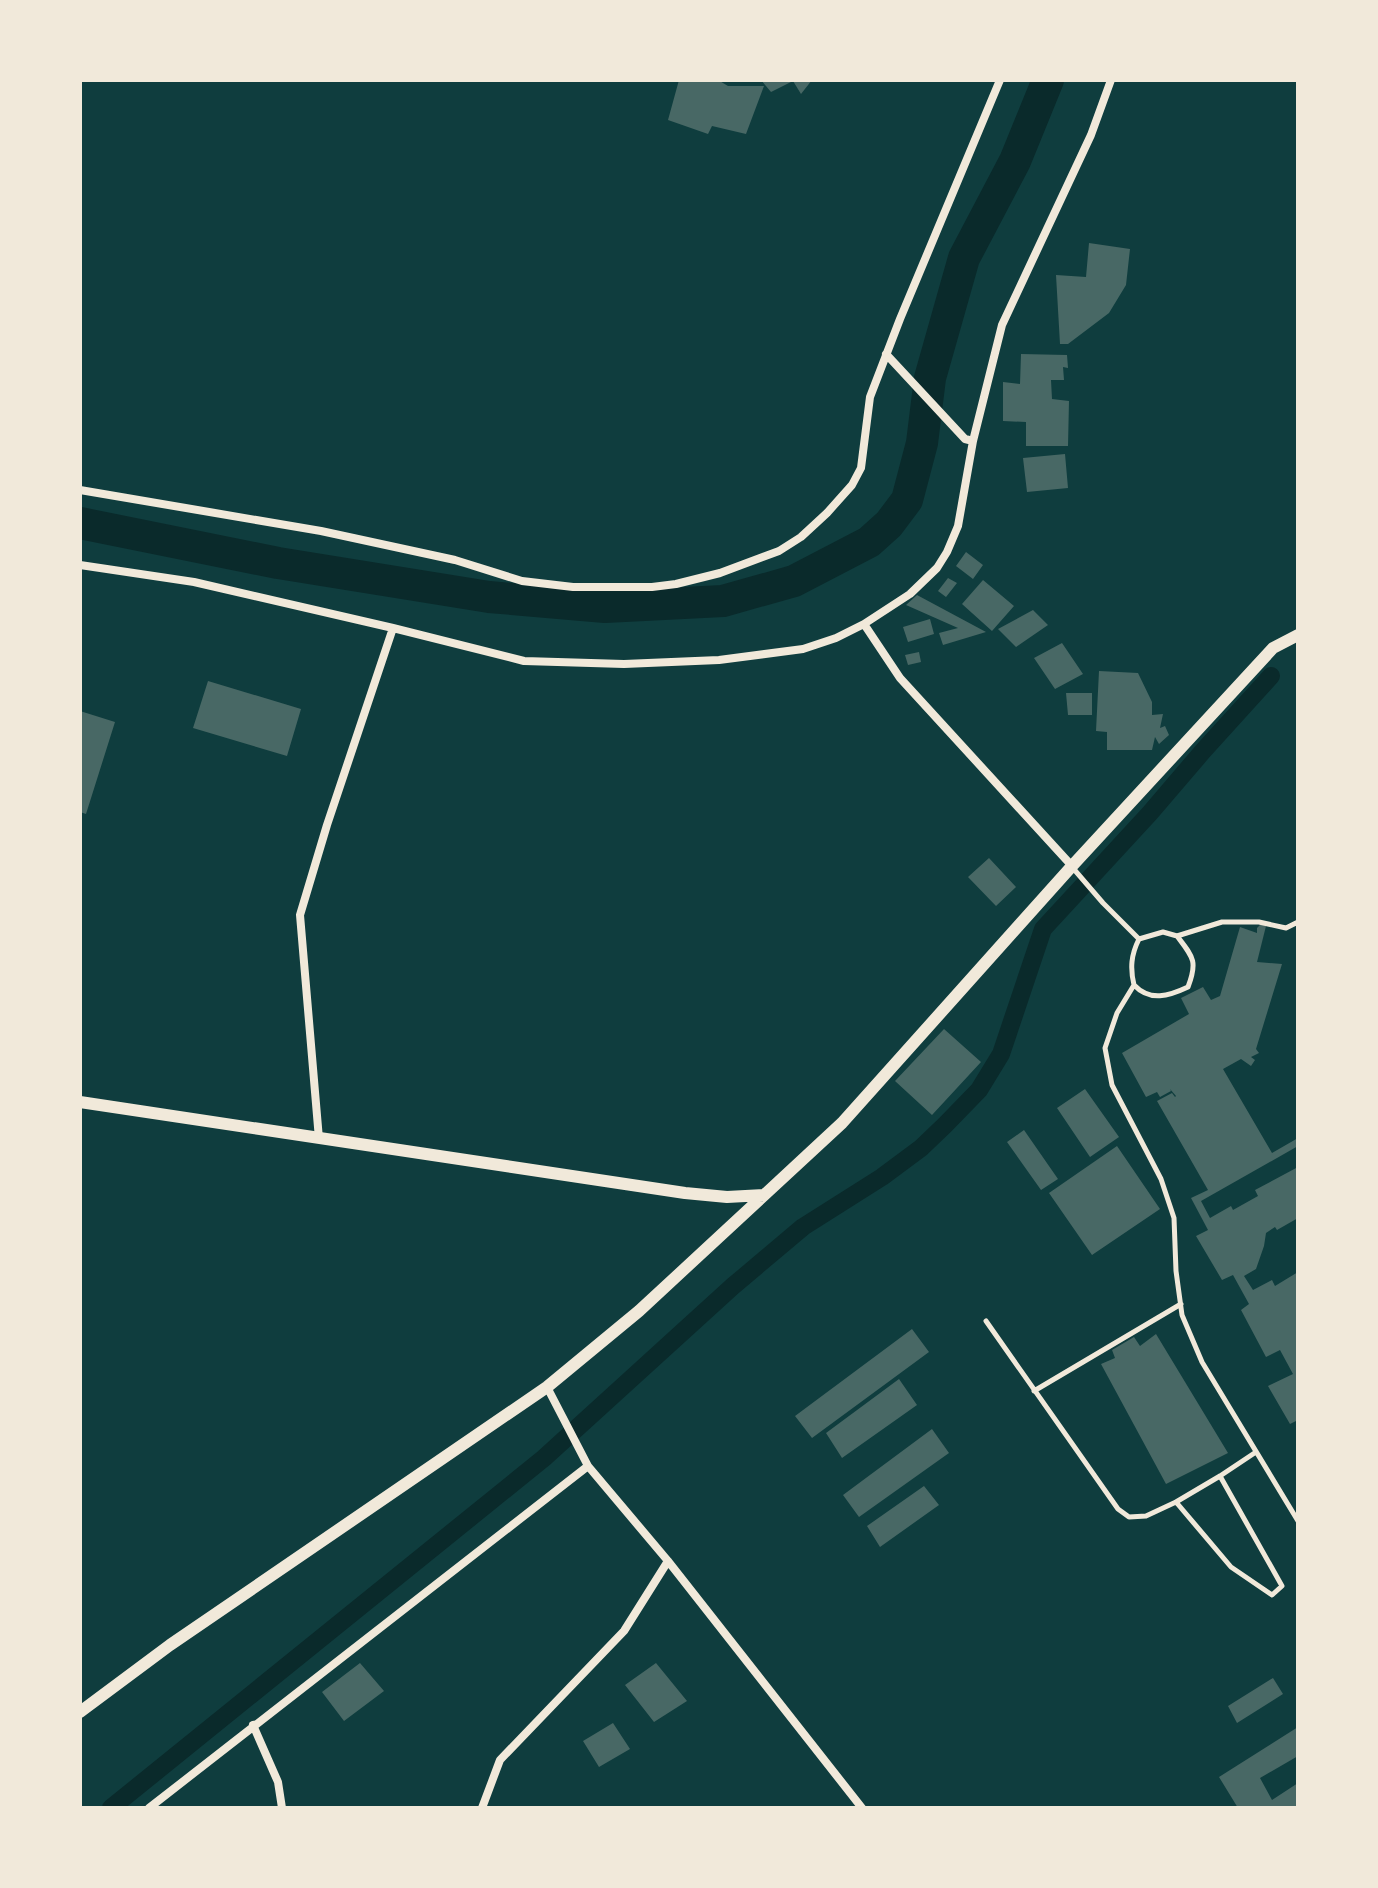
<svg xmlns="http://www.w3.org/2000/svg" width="1378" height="1888" viewBox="0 0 1378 1888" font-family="Montserrat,sans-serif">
<rect width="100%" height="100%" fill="#0f3d3e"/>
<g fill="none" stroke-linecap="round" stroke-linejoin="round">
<path stroke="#0a2a2b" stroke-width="18" d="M111,1808l433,-350 189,-172 70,-59 79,-50 39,-29 24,-23 34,-35 22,-36 42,-125 107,-116 53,-62 68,-75"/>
<path stroke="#0a2a2b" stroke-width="32" d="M80,523l198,40 211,34 116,10 118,-6 71,-20 75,-39 20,-18 18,-24 15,-57 8,-65 34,-120 51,-97 33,-81"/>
</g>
<path fill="#486865" d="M679,80h39l10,6h36l-18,48 -34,-8 -4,8 -40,-14z
M761,80h51l-11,14 -8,-13 -22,11z
M1089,243l41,6 -4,36 -17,28 -41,31h-8l-4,-69 30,2z
M1021,354l46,1 1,13 -5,-1 1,13h-13l1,19 17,2 -1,45h-42v-24l-23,-1v-39l17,2z
M1065,454l3,34 -41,4 -4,-34z
M966,552l17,13 -10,14 -17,-13z
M948,578l9,5 -11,14 -8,-6z
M983,580l31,26 -22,25 -30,-27z
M917,595l69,37 -43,13 -4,-12 19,-5 -52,-23z
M1033,610l15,15 -32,22 -18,-18z
M930,619l4,15 -26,8 -5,-15z
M1062,643l21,31 -28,15 -21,-31z
M919,652l2,10 -13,3 -3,-10z
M1099,671l39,2 14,29v13l11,-1 -3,14 5,-2 4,9 -10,9 -4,-7 -3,13h-45v-18l-11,-1z
M208,681l93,28 -14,47 -94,-28z
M1066,693h26v22h-24z
M80,711l35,11 -29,92 -6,-2z
M989,858l27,29 -20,19 -28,-29z
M1261,924l5,2 -9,36 25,2 -26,85 3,4 -8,4 4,3 -4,6 -10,-7 -18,10 49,84 26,-15v8l-97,55 9,17 21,-12 2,4 25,-14 -3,-6 43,-23v51l-21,12 -2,-3 -9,6 -2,13 -8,23 -12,7 9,14 19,-10 3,6 23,-14v148l-8,4 -22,-38 25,-12 -13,-24 -14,7 -25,-47 8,-6 -16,-29 -11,5 -26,-44 12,-6 -17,-32 17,-8 -51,-89 15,-8 3,4 1,-1 -6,-7 1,2 -11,6 -3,-5 -11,5 -24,-44 67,-39 -8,-16 22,-11 8,13 9,-4 20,-69 17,6v-5z
M944,1029l37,33 -49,53 -37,-34z
M1085,1089l34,48 -29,20 -33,-49z
M1024,1130l34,49 -17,11 -34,-48z
M1117,1146l43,63 -68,46 -43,-62z
M912,1329l17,23 -117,86 -17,-22z
M1156,1334l72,119 -62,31 -65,-120 14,-6 -3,-8 22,-13 6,9z
M899,1379l18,26 -75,53 -16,-25z
M932,1429l17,24 -90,64 -16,-22z
M924,1486l15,19 -59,42 -13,-21z
M360,1663l24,28 -40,30 -22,-29z
M656,1663l31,38 -33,21 -29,-37z
M1273,1678l10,16 -46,29 -9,-17z
M613,1723l17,26 -31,18 -16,-26z
M1298,1727v29l-38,22 12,22 26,-17v25h-60l-19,-31z"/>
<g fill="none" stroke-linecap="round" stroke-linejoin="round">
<path stroke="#f1e9da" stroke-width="5" d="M1072,867l31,36 36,36c-8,16 -9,29 -5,46l-17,28 -12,35 7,37 49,94 13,39 2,53 6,44 20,47 96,159
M1139,939l24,-7 14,4 45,-14h37l27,6 12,-6
M1134,985c16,17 35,11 54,2 10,-26 5,-30 -11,-51
M986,1321l132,188 11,8 17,-1 30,-14 55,65 41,28 10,-9 -62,-110
M1034,1391l147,-87
M1176,1502l44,-26 36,-24"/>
<path stroke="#f1e9da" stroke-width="8" d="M886,354l79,85 8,2
M80,490l241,41 134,29 67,21 51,6h79l24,-3 44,-11 59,-22 22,-14 26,-24 25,-28 9,-17 9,-71 30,-78 100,-239
M80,565l114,17 199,46 131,33 100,3 95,-4 84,-11 33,-11 28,-14 46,-30 27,-26 10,-16 11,-26 15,-85 29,-116 89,-190 20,-55
M864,624l36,54 172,188
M319,1139l-19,-224 27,-90 66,-197
M588,1466l80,95 194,247
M253,1725l25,57 4,26
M149,1808l439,-342 -41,-79
M482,1808l18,-48 124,-129 44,-70"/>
<path stroke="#f1e9da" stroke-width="12" d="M80,1102l605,91 42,4 37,-2
M80,1712l90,-67 377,-258 92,-76 203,-188 230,-257 201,-218 25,-13"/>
</g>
<rect width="1378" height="1888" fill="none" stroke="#f1e9da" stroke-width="164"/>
</svg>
